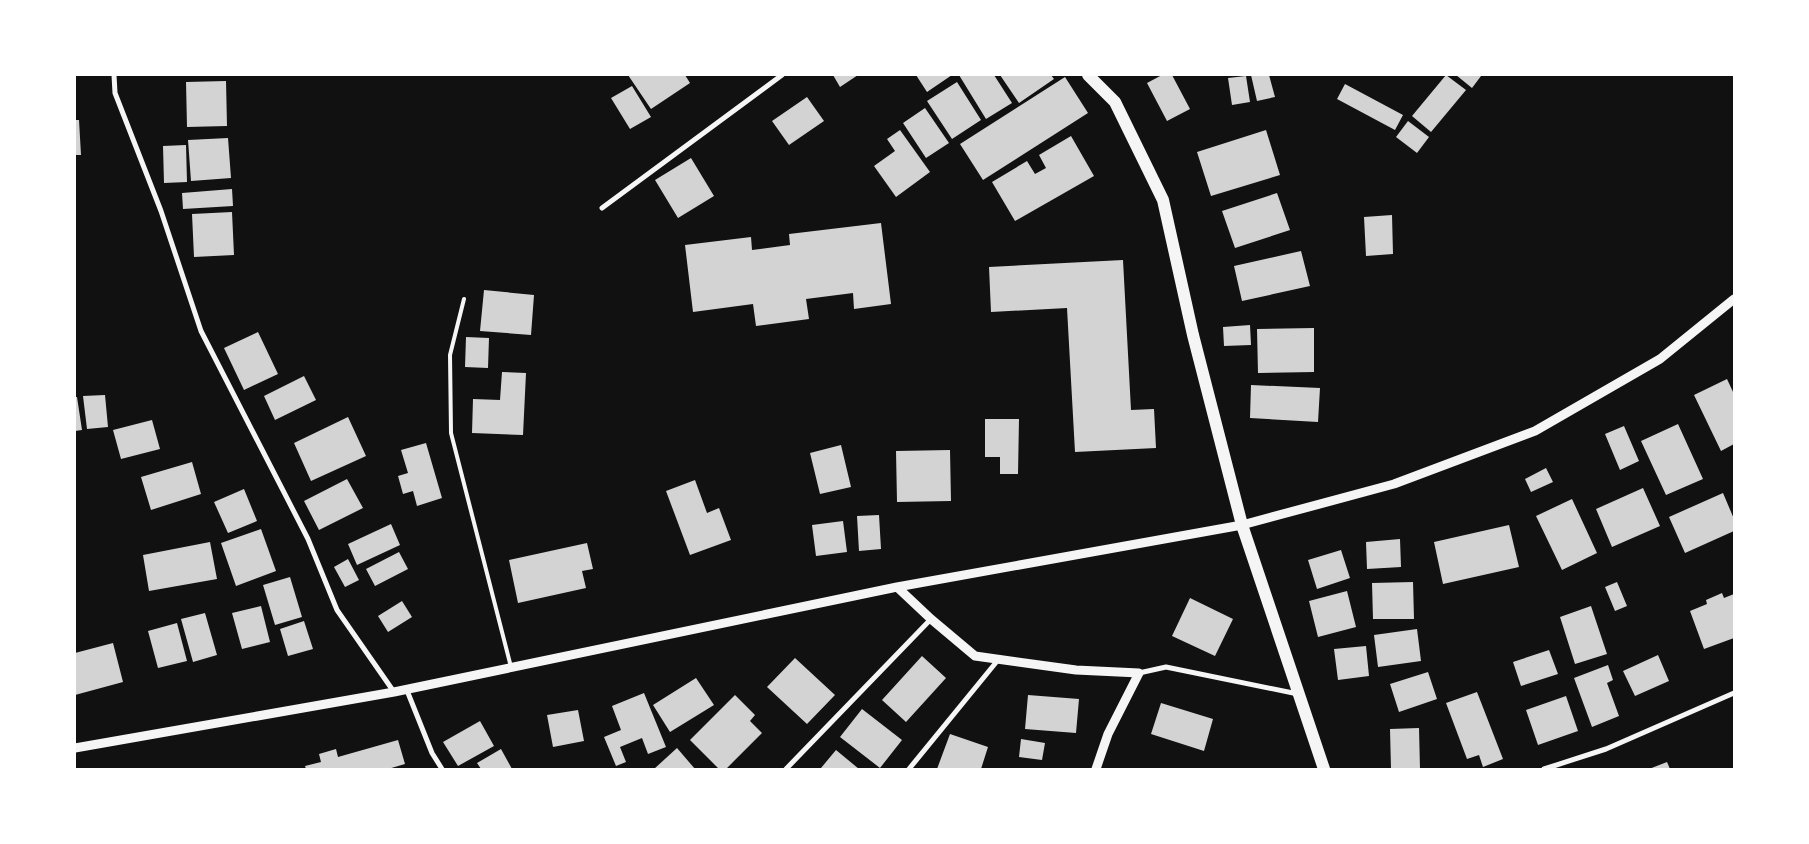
<svg xmlns="http://www.w3.org/2000/svg" width="1809" height="844" viewBox="0 0 1809 844" font-family="Inter,sans-serif">
<rect width="100%" height="100%" fill="#111"/>
<path fill="#d3d3d3" d="M628,75h57l5,8 -39,26z
M833,75h25l-18,12z
M916,75h36l-25,17z
M959,75h35l18,28 -26,16z
M1000,75h51l3,4 -35,24z
M1162,75h10l18,34 -23,12 -20,-38z
M1251,75h18l6,22 -18,4z
M1446,75l20,15 -35,42 -19,-16z
M1456,75h24l1,1 -9,12z
M1246,76l4,26 -18,3 -4,-27z
M1065,77l23,36 -105,67 -23,-36z
M226,81l1,45 -40,1 -1,-45z
M957,82l24,38 -29,19 -25,-38z
M1345,84l58,31 -8,15 -58,-31z
M632,86l19,31 -21,12 -19,-31z
M807,97l17,24 -35,24 -17,-24z
M925,108l24,35 -23,15 -23,-35z
M75,120h4l2,35h-6z
M1408,121l21,16 -12,16 -21,-16z
M900,130l30,42 -34,25 -22,-31 21,-15 -8,-12z
M1266,130l14,45 -69,21 -14,-44z
M1071,136l23,40 -79,45 -23,-39 35,-21 8,13 11,-6 -7,-13z
M228,138l3,40 -40,3 -3,-41z
M186,145l1,37 -23,1 -1,-37z
M691,158l23,38 -36,22 -23,-38z
M232,189l1,17 -50,3 -1,-16z
M1277,193l13,37 -55,18 -13,-37z
M232,212l2,43 -40,2 -2,-43z
M1392,215l1,39 -27,2 -2,-39z
M881,223l10,81 -37,5 -1,-16 -47,6 3,20 -53,7 -3,-22 -60,8 -8,-67 66,-8 1,13 38,-5 -1,-11z
M1301,251l9,35 -68,15 -8,-35z
M1123,260l8,150 23,-1 2,39 -81,4 -8,-144 -76,4 -2,-45z
M484,290l50,5 -3,40 -51,-4z
M1250,325l1,20 -27,1 -1,-19z
M1314,328v44l-56,1 -1,-44z
M258,332l20,42 -34,16 -20,-42z
M466,337l23,1 -1,30 -23,-1z
M502,372l24,1 -3,62 -51,-2 1,-34 27,1z
M304,376l12,24 -41,20 -11,-24z
M1727,379l7,15v50l-13,7 -27,-56z
M1251,385l69,3 -2,34 -68,-4z
M105,395l3,32 -21,2 -4,-33z
M75,397h2l5,33 -7,1z
M348,417l18,39 -55,25 -17,-38z
M985,419h34l-1,55h-18v-17h-15z
M152,420l8,29 -39,10 -8,-29z
M1678,424l25,55 -37,16 -25,-54z
M1624,426l15,35 -19,9 -15,-36z
M426,443l16,55 -25,8 -4,-15 -10,3 -5,-18 10,-3 -7,-23z
M841,445l10,42 -31,7 -10,-41z
M950,450l1,51 -54,1 -1,-51z
M192,462l9,32 -50,16 -10,-33z
M1546,468l7,14 -22,10 -6,-13z
M347,479l16,29 -44,22 -15,-29z
M695,480l12,33 12,-5 12,32 -41,15 -24,-64z
M1643,488l17,38 -48,21 -16,-38z
M244,489l13,32 -29,12 -14,-31z
M1723,493l11,26v12l-49,22 -16,-36z
M1572,499l25,54 -35,17 -26,-54z
M879,515l2,34 -22,2 -2,-35z
M843,521l4,31 -31,4 -4,-31z
M391,524l9,21 -43,20 -9,-21z
M1509,525l10,42 -76,17 -9,-42z
M261,529l15,42 -40,15 -15,-43z
M1400,539l1,28 -34,2 -1,-27z
M210,542l7,37 -68,12 -6,-36z
M587,543l6,26 -11,2 4,17 -68,15 -9,-43z
M1341,550l9,28 -33,11 -9,-29z
M399,552l9,17 -33,17 -9,-17z
M348,559l11,21 -14,7 -11,-20z
M290,577l12,40 -27,8 -12,-40z
M1413,582l1,37h-41l-1,-36z
M1617,582l10,24 -12,5 -10,-24z
M1347,591l9,36 -38,10 -9,-36z
M1722,593l2,5 10,-4v44l-30,11 -14,-38 17,-7 -1,-4z
M1190,598l43,21 -18,37 -43,-20z
M402,601l10,16 -24,15 -10,-16z
M261,606l9,36 -28,7 -10,-36z
M1591,606l16,48 -32,10 -15,-47z
M205,613l12,42 -24,7 -12,-43z
M304,621l9,28 -25,7 -8,-27z
M177,623l10,38 -29,7 -10,-37z
M1417,629l4,32 -43,6 -4,-32z
M113,643l10,39 -48,13v-42z
M1366,646l3,30 -31,4 -4,-31z
M1549,650l9,24 -37,12 -8,-24z
M1658,655l11,26 -34,15 -12,-25z
M922,656l24,22 -40,44 -24,-22z
M795,658l40,37 -28,29 -40,-37z
M1608,665l5,15 -6,3 12,33 -27,11 -18,-49z
M1428,672l9,27 -38,13 -9,-28z
M696,678l18,27 -44,27 -17,-27z
M1477,692l26,67 -20,8 -4,-12 -12,4 -21,-56z
M644,693l22,54 -18,7 -6,-16 -22,9 6,15 -10,4 -12,-29 17,-7 -9,-24z
M735,695l20,20 -5,6 12,12 -36,36h-7l-29,-29z
M1028,695l51,4 -3,34 -51,-4z
M1566,696l12,35 -40,14 -12,-35z
M1161,703l52,16 -9,32 -53,-17z
M862,709l40,31 -22,28 -40,-31z
M578,710l6,31 -31,6 -6,-32z
M480,721l14,25 -36,20 -15,-24z
M1419,728l1,41h-29l-1,-40z
M950,734l38,13 -7,22h-44z
M1021,739l24,4 -3,17 -23,-3z
M398,740l7,24 -17,5h-82l-1,-3 16,-4 -2,-8 17,-5 2,8z
M677,748l18,21h-41z
M501,749l11,20h-31l-4,-6z
M836,750l23,19h-36l-2,-1z
M1667,762l3,7h-21z"/>
<g fill="none" stroke-linecap="round" stroke-linejoin="round">
<path stroke="#f5f5f5" stroke-width="4" d="M464,299l-14,56 1,78 60,234"/>
<path stroke="#f5f5f5" stroke-width="5" d="M114,75l1,18 46,118 40,120 107,208 29,71 57,82
M602,208l180,-133
M1139,673l27,-6 132,27
M406,688l26,65 10,16
M786,769l145,-150
M909,769l89,-109
M1544,769l62,-20 128,-56"/>
<path stroke="#f5f5f5" stroke-width="9" d="M897,587l34,32 44,37 101,14 63,3 -31,61 -12,35
M75,748l319,-56 503,-105 345,-62 152,-41 141,-53 125,-72 74,-60"/>
<path stroke="#f5f5f5" stroke-width="12" d="M1088,75l27,27 48,98 30,135 49,190 82,244"/>
</g>
<rect width="1809" height="844" fill="none" stroke="#ffffff" stroke-width="152"/>
</svg>
